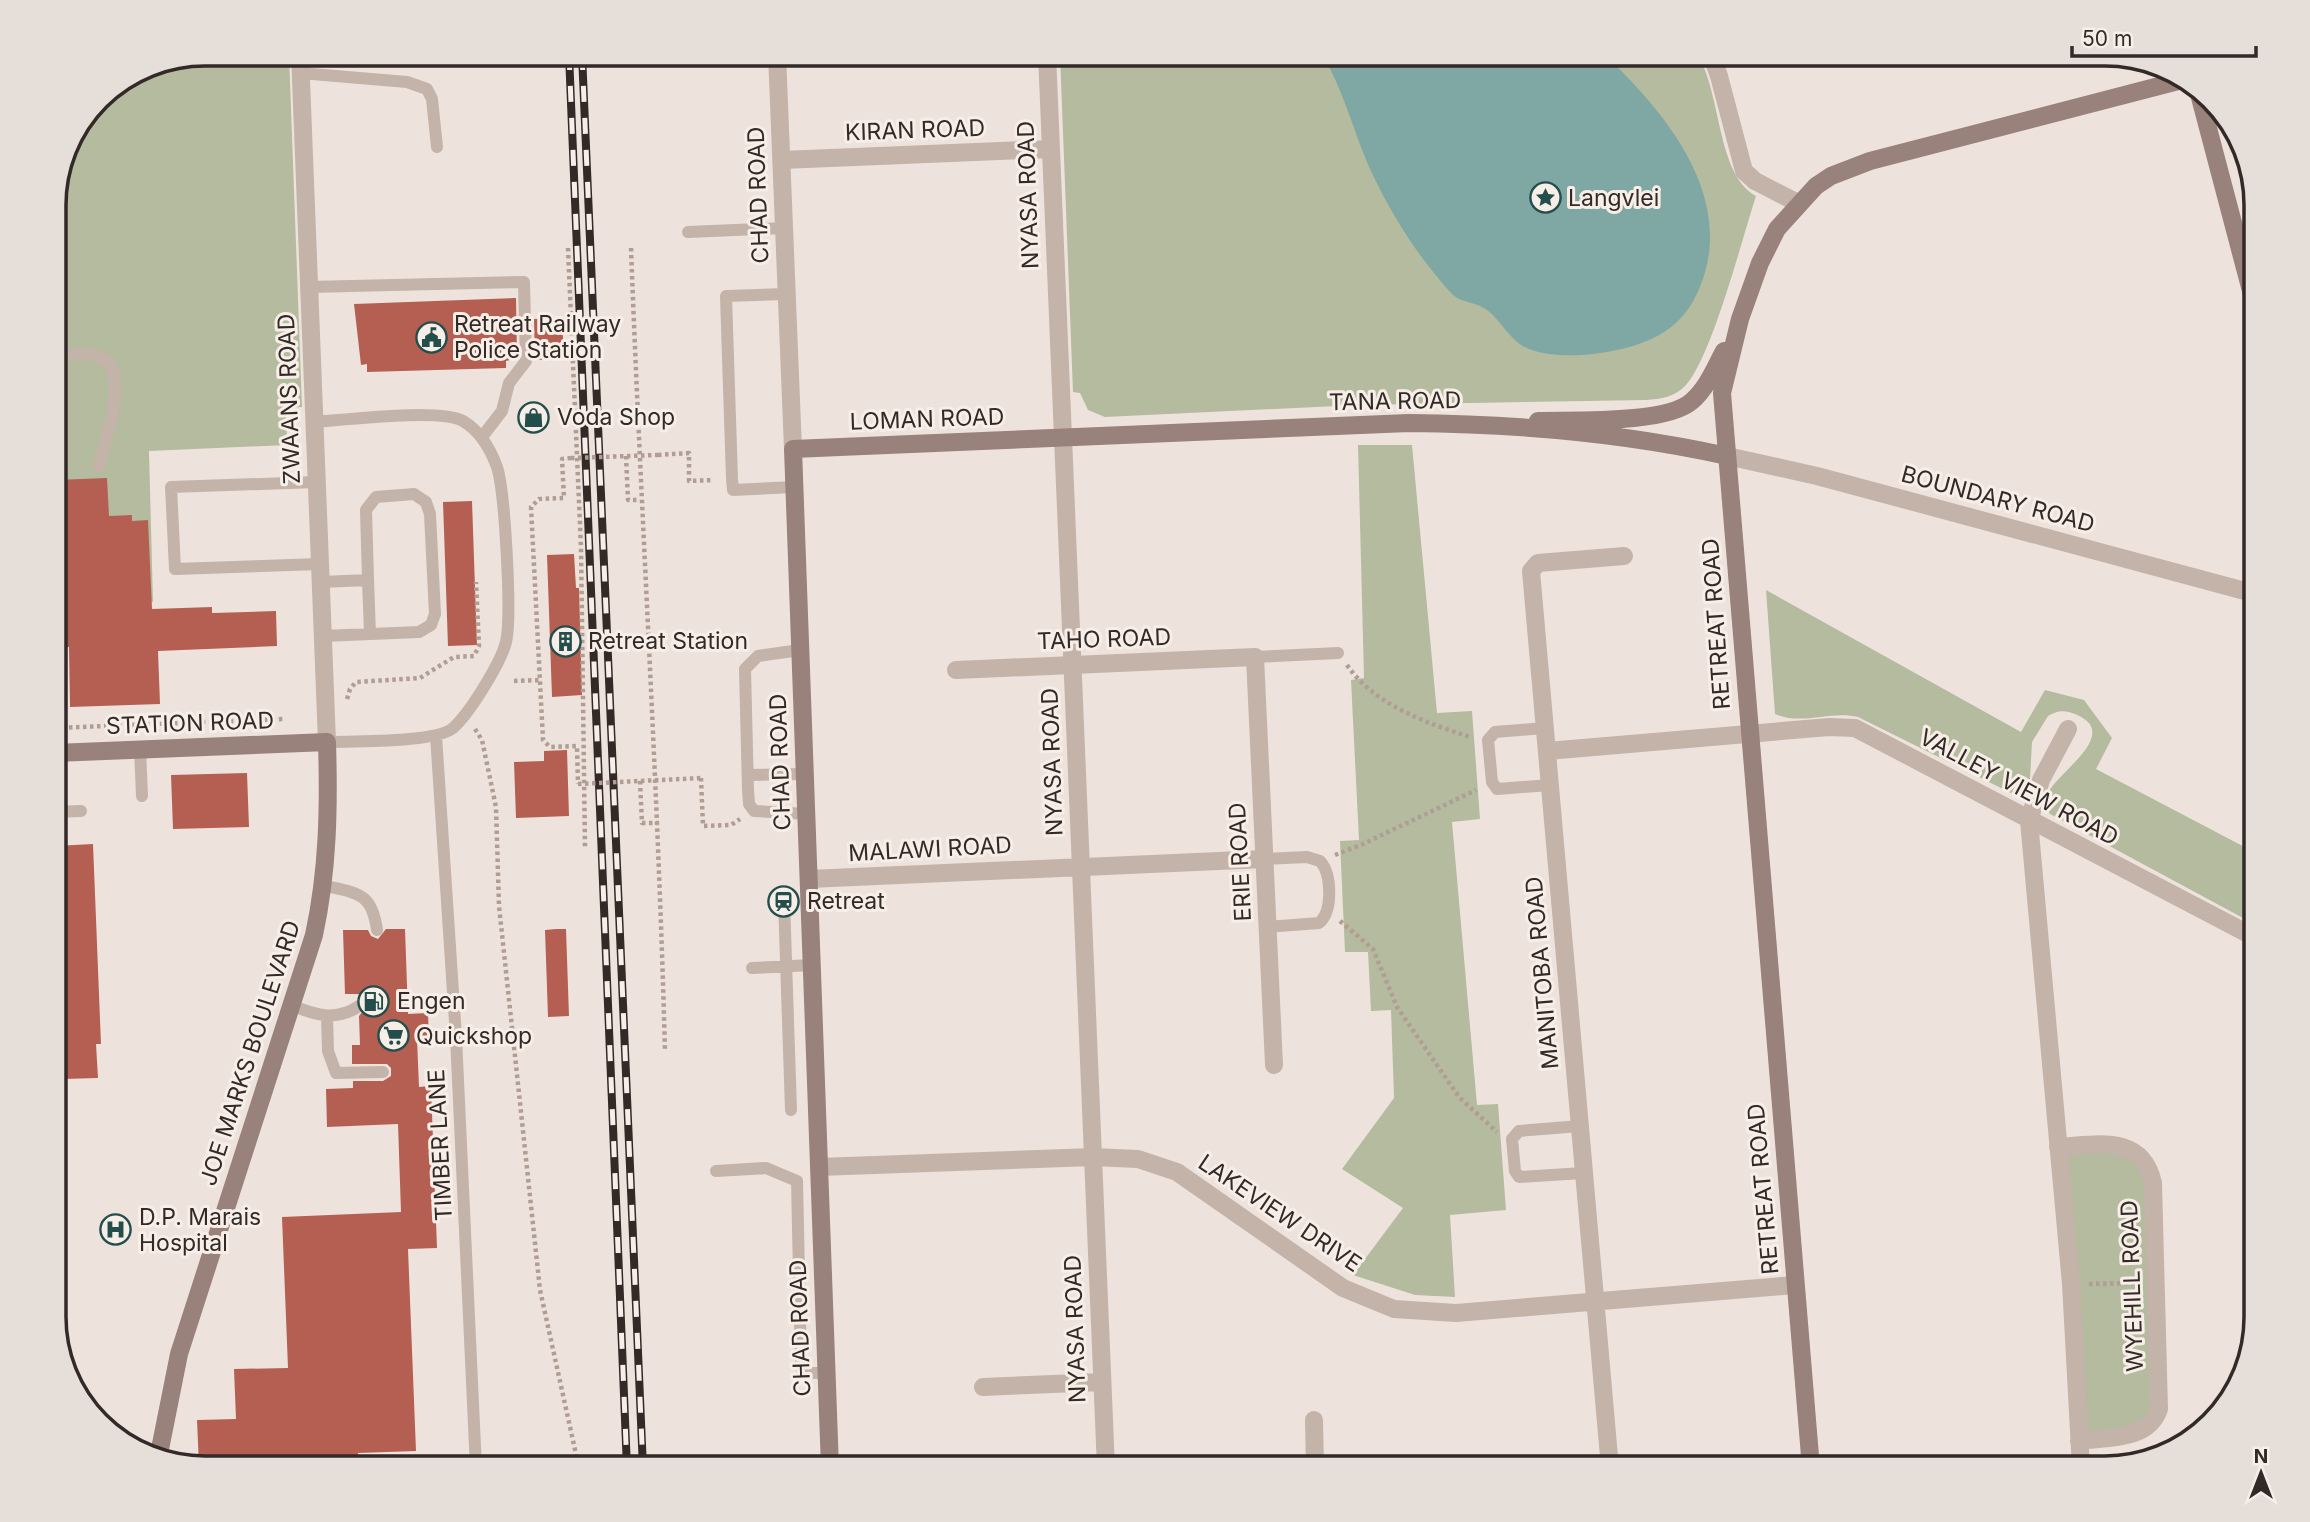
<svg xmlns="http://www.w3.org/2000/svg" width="2310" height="1522" viewBox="0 0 2310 1522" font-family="Inter,sans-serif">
<rect width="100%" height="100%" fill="#eee3dc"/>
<path fill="#b4bb9e" d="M205,54h84l13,353 -16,1 1,37 -138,6 4,151 -98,4v-410l11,-49 33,-49 49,-32z
M1060,54h637c25,39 19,120 59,142 -14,43 -44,160 -70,189 -11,12 -25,14 -40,15l-288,5 -253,12 -17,-7 -8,-17 -7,-1z
M1358,445h54l25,268 35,-2 8,108 -28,3 25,283 21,-1 8,106 -56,5 5,82 -40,-2 -62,-20 50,-67 -61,-39 52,-71 -3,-88 -20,1 -3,-59h-23l-5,-111 19,-1 -8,-160 13,-2z
M1766,590l255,142 24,-42 39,10 28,38 -16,31 160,84v72l-206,-111c-4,-7 -6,-13 -2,-21 10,-22 80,-63 21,-81 -8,-2 -14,0 -21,4l-16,26 -2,38 -10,11 -9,2 -153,-76c-27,-7 -56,9 -83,-3z
M2119,1146l33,35v248l-70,17 -21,-299z"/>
<path fill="#7fa7a4" d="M1322,54h282c62,59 134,144 95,235 -13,32 -37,49 -70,58 -30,8 -70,13 -100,2 -22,-9 -29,-33 -47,-42 -9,-5 -21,-5 -29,-12 -35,-37 -66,-87 -86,-133 -15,-36 -25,-75 -45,-108z"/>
<path fill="#b55f52" d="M516,298l1,60 -11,3v7l-139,4v-8l-6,1 -7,-61z
M562,318l2,41 -29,1 -1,-41z
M107,478l2,38 23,-1v6l16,-1 4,89 60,-2v6l64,-2 1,35 -119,5 2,53 -90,3 -1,-60h-14v-167z
M472,501l5,144 -29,1 -5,-144z
M574,554l2,34h3l3,107 -30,2 -5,-142z
M567,750l2,66 -53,2 -2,-56 30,-1v-10z
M247,773l2,54 -76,2 -2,-54z
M93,844l8,200h-5l2,34 -35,1 -8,-233z
M386,929h19l3,85 20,-1 1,26h-12l2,48 12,-1 6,162 -29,1 8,202 -58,2 1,15 -160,-2 -2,-46 39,-1 -2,-50 54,-1 -6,-151 119,-5 -3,-88 -71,3 -1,-38 27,-1v-7h30l8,-5v-8l-4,-4h-35v-19h8l-1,-29 9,-11 -9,-11h-14l-2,-64h25l3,6 7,3z
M556,929h10l3,87 -21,1 -3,-87z"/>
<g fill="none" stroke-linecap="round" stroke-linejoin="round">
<path stroke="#b09d94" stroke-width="4.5" stroke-dasharray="3.5 3.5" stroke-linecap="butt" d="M568,248l13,300 4,300
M631,248c10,268 27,536 34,804
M658,455l31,-2v28l25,-1
M626,456l2,44h12
M571,458l-9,1 2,39 -25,1 -8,8 12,233 7,7 27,-1 1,38
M1347,665c27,40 80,58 123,72
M514,681l26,-1
M347,699l3,-10 6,-7 64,-4 34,-21 20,-1 5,-10 -3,-64
M55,728l229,-9
M475,729l7,11 14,67 3,99 41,384 39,178
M701,778l2,48 28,-1 9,-6
M640,781l2,42h17
M1335,855l26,-10 115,-55
M1340,921l33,28 24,58 62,90 38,35
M2089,1284l48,-1"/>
<path stroke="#c4b3a9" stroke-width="12" d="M300,73l107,9 20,7 5,10 5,48
M688,232l96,-4
M309,287l215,-5 2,79 -17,22 -7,28 -20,26
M786,294l-60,2 6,183 1,11 61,-3
M55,358c12,-2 26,-6 39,-3 41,7 11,86 5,111
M314,422c31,-2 126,-14 149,-1 17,10 27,27 34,46 8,25 15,150 9,175 -5,21 -37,72 -53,86 -18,15 -99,13 -126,14
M317,482l-146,5 4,82 145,-5
M368,580l2,54
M321,582l47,-2 -2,-70 10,-13 38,-3 12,8 4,12 5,100 -4,11 -12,7 -96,4
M800,650l-42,6 -13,13 3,121 1,14 5,7 53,3
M1255,657l83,-4
M1545,728l-50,4 -7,8 4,42 5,7 53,-4
M436,736l20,301 20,431
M140,749l2,47
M748,775l57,-1
M55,812l26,-1
M1264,859l43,-2 13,4c12,13 13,50 -1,62l-51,4
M325,886c33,7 47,7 52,44
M784,901l7,209
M752,968l60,-3
M291,1005c24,10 45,17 68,1
M327,1017l1,34 8,22 47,-1
M1580,1126l-61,5 -7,8 3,32 4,6 64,-4
M716,1171l50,-3 31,13 4,186 4,6h21"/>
<path stroke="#c4b3a9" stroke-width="18" d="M300,54l27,688
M777,54l16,395
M1047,54l59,1414
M1711,54l8,22 25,95 11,10 43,22
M782,160l269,-11
M1727,456l90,20 439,118
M956,670l299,-13 19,408
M2068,729l-27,51 -12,41 42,463 10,184
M1547,751l282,-24 26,1 401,210
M809,879l455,-20
M2058,1147c38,-2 84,-14 95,36l6,226c-11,32 -51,28 -80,32
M819,1167l274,-10 45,2 39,13 166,116 51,21 62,4 339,-28
M983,1387l119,-5
M1314,1420l1,48
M1610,1468l-79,-897 7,-8 86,-7"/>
<path stroke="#98827b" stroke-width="18" d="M2198,90l58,220
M1538,421c36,-1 129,3 154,-20 15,-13 23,-33 32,-50
M55,753l272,-11c2,66 1,128 -13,193l-135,419 -20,100
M830,1468l-37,-1019 616,-26c106,1 215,10 318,33
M1811,1468l-89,-1075 18,-74 20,-56 17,-34 39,-43 15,-10 39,-15 316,-82"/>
<defs>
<path id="rail" d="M569,54l58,1414
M582,54l61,1414"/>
</defs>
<use href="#rail" stroke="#332a28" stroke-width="8"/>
<use href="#rail" stroke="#f6eee7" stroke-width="5" stroke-dasharray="16" stroke-linecap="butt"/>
<path stroke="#b09d94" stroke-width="4.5" stroke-dasharray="3.5 3.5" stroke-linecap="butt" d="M571,458l87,-3
M578,784l123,-6"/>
</g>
<defs>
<symbol id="sight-ring" viewBox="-11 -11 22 22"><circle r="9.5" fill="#f6eee7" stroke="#234e4c" stroke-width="1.5"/><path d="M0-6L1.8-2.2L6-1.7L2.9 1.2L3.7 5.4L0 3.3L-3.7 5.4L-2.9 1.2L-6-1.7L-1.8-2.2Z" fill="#234e4c"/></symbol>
<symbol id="civic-ring" viewBox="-11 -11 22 22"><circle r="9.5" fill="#f6eee7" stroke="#234e4c" stroke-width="1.5"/><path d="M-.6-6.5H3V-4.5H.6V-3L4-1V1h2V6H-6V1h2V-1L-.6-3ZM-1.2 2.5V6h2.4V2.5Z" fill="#234e4c"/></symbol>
<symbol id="shop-ring" viewBox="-11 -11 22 22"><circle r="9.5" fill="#f6eee7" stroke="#234e4c" stroke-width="1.5"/><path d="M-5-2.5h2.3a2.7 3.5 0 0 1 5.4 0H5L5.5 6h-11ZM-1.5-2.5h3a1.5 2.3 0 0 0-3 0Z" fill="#234e4c"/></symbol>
<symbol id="building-ring" viewBox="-11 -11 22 22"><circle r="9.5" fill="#f6eee7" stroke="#234e4c" stroke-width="1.5"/><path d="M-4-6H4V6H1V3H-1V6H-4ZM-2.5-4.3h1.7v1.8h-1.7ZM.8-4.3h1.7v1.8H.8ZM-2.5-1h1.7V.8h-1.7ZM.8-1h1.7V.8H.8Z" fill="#234e4c"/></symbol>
<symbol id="station-ring" viewBox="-11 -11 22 22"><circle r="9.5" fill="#f6eee7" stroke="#234e4c" stroke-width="1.5"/><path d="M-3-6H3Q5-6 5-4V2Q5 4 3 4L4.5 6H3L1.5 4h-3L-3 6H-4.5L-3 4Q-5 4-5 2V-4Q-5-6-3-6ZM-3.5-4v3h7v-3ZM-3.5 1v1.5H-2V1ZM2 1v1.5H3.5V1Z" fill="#234e4c"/></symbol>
<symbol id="fuel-ring" viewBox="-11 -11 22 22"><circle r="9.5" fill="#f6eee7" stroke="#234e4c" stroke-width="1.5"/><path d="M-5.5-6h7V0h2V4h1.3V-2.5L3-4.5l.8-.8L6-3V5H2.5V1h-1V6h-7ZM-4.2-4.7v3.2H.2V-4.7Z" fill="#234e4c"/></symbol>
<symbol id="supermarket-ring" viewBox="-11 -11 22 22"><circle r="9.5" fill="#f6eee7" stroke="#234e4c" stroke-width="1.5"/><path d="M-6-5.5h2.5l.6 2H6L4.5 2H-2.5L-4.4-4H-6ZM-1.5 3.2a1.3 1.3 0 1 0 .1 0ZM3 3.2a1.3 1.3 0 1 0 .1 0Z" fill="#234e4c"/></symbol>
<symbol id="hospital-ring" viewBox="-11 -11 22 22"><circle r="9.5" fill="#f6eee7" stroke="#234e4c" stroke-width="1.5"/><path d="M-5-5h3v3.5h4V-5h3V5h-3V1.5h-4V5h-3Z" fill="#234e4c"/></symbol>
</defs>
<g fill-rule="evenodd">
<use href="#sight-ring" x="1528" y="180" width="35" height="35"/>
<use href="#civic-ring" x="414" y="320" width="35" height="35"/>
<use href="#shop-ring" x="516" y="400" width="35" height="35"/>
<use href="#building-ring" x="548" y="624" width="35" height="35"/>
<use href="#station-ring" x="766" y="884" width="35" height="35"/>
<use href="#fuel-ring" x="356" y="984" width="35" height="35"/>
<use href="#supermarket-ring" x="376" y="1018" width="35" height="35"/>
<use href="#hospital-ring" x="98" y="1212" width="35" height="35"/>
</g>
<g text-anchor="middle" stroke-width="6" stroke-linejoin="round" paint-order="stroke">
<g font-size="23" fill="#332a28" stroke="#f6eee7">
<text transform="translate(915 130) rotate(-2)" y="8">KIRAN ROAD</text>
<text transform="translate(758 195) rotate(-92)" y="8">CHAD ROAD</text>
<text transform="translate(1028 195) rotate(-92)" y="8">NYASA ROAD</text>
<text transform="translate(289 399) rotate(-92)" y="8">ZWAANS ROAD</text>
<text transform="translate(1395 401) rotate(-1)" y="8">TANA ROAD</text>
<text transform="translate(927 419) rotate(-2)" y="8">LOMAN ROAD</text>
<text transform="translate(1998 499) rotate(15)" y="8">BOUNDARY ROAD</text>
<text transform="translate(1716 624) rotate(-94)" y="8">RETREAT ROAD</text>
<text transform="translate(1104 639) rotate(-2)" y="8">TAHO ROAD</text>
<text transform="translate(190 723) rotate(-2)" y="8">STATION ROAD</text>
<text transform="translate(780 762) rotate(-92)" y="8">CHAD ROAD</text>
<text transform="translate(1052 762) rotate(-92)" y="8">NYASA ROAD</text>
<text transform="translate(2019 787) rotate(28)" y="8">VALLEY VIEW ROAD</text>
<text transform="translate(930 849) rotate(-3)" y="8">MALAWI ROAD</text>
<text transform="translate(1240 862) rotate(-93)" y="8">ERIE ROAD</text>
<text transform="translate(1542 973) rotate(-95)" y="8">MANITOBA ROAD</text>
<text transform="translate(250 1053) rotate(-72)" y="8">JOE MARKS BOULEVARD</text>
<text transform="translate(440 1145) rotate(-93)" y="8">TIMBER LANE</text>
<text transform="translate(1763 1189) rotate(-95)" y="8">RETREAT ROAD</text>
<text transform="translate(1280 1213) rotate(34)" y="8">LAKEVIEW DRIVE</text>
<text transform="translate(2132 1286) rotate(-92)" y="8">WYEHILL ROAD</text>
<text transform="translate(800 1328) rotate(-92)" y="8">CHAD ROAD</text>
<text transform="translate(1075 1329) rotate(-92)" y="8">NYASA ROAD</text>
</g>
<g font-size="23" fill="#332a28" stroke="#f6eee7" text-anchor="start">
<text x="1568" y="206">Langvlei</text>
<text x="454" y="332">Retreat Railway<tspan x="454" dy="26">Police Station</tspan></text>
<text x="557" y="425">Voda Shop</text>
<text x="588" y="649">Retreat Station</text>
<text x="807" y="909">Retreat</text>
<text x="397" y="1009">Engen</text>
<text x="416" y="1044">Quickshop</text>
<text x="139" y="1225">D.P. Marais<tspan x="139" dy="26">Hospital</tspan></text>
</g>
</g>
<path d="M0 0H2310V1522H0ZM205 66H2105A139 139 0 0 1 2244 205V1317A139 139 0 0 1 2105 1456H205A139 139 0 0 1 66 1317V205A139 139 0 0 1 205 66Z" fill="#e6ded8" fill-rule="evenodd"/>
<path fill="none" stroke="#332a28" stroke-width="3.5" d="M205 66H2105A139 139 0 0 1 2244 205V1317A139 139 0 0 1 2105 1456H205A139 139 0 0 1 66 1317V205A139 139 0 0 1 205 66Z"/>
<g transform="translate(2261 1473)" stroke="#f6eee7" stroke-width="5" paint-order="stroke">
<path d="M0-5L12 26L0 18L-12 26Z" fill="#332a28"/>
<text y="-10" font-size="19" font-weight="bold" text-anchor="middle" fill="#332a28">N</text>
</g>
<path d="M2072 46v10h184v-10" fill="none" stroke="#332a28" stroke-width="3.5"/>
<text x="2082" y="46" font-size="21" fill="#332a28" stroke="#f6eee7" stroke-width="5" paint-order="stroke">50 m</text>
</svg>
